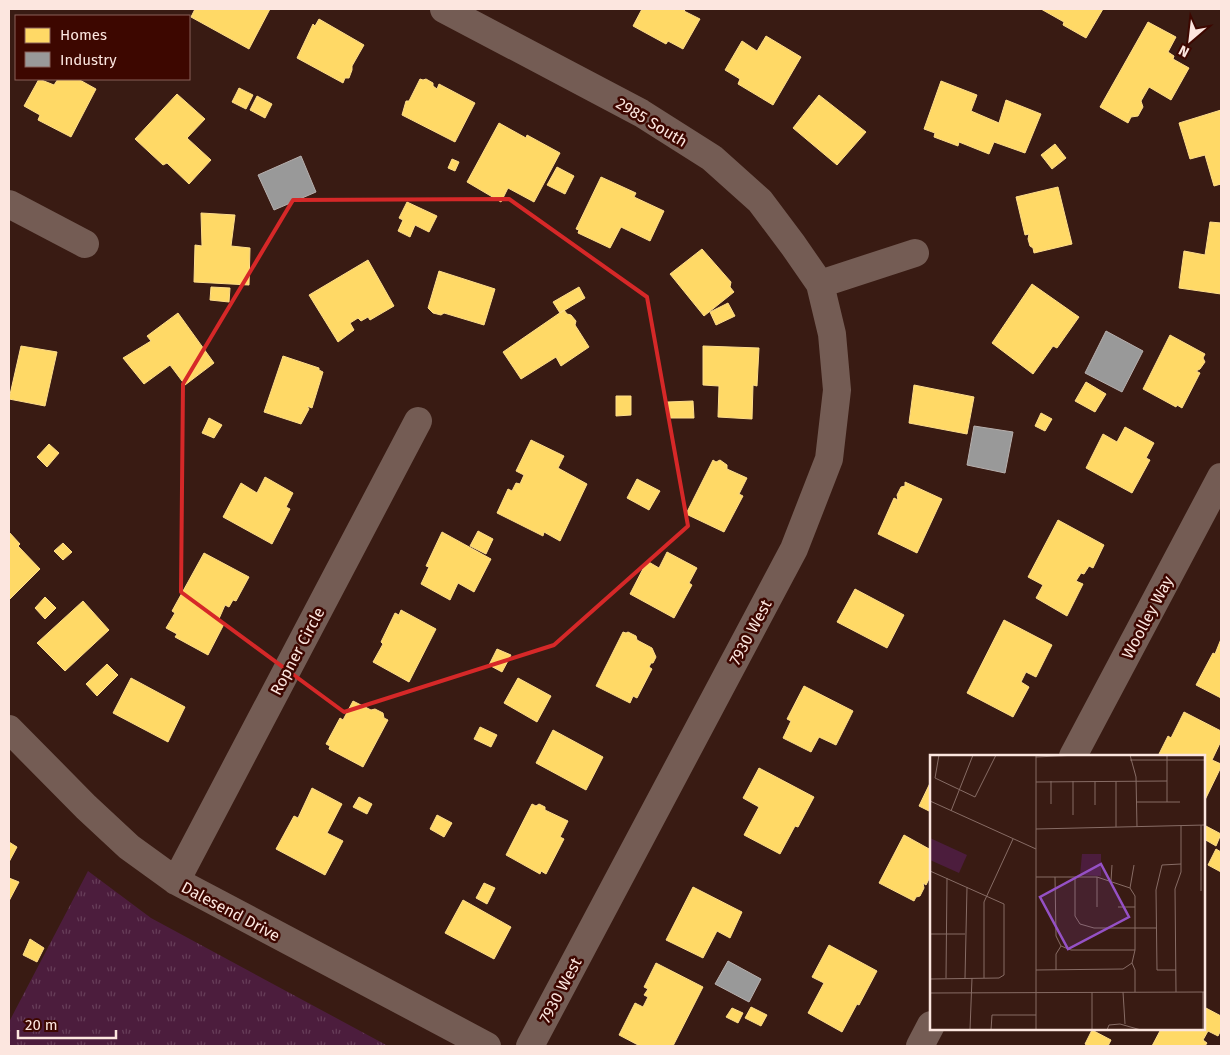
<svg xmlns="http://www.w3.org/2000/svg" width="1230" height="1055" viewBox="0 0 1230 1055" font-family="'Fira Sans',sans-serif">
<defs>
<pattern id="park-tufts" width="24" height="20" patternUnits="userSpaceOnUse" patternTransform="scale(1.25)"><rect width="24" height="20" fill="#4c1d3d"/><path d="M3 7l-1-3M5 7V3M7 7l1-3M15 17l-1-3M17 17v-4M19 17l1-3" fill="none" stroke="#673e59"/></pattern>
</defs>
<rect width="100%" height="100%" fill="#391b13"/>
<path fill="url(#park-tufts)" d="M88,871l63,47 237,128h-379v-24z"/>
<path fill="#ffd966" stroke="#fedd8a" d="M195,9h75l-21,40 -58,-32z
M642,9h44l-2,2 16,8 -17,30 -15,-8 -2,3 -33,-18z
M1041,9h62l-17,29 -23,-13 1,-3z
M319,19l45,26 -12,21v4l-3,8h-4l-2,5 -46,-25 16,-34 2,2z
M1148,22l28,15 -8,15 6,4 -1,3 16,9 -18,32 -22,-13 -8,14 2,6 -5,9 -7,1 -3,6 -28,-16z
M766,36l35,21 -28,48 -35,-21 2,-5 -15,-9 17,-29 15,10z
M39,79l15,6 4,-6h20l18,10 -25,48 -33,-17 2,-5 -16,-9z
M420,79l3,1 3,-1 7,4v3l4,3 2,-5 36,19 -20,39 -53,-27 4,-14h3z
M941,81l36,14 -6,16 28,12 7,-23 35,14 -16,39 -31,-11 -5,12 -30,-12 -1,4 -24,-9 1,-4 -11,-4z
M239,88l14,7 -7,14 -14,-7z
M177,94l28,25 -18,19 24,22 -22,24 -22,-21 -4,2 -28,-26z
M819,95l47,37 -29,33 -44,-37z
M257,96l15,8 -7,14 -15,-8z
M1221,110v74l-7,2 -9,-31 -15,4 -11,-36z
M499,123l27,15 1,-3 33,18 -26,49 -26,-14 -7,14 -34,-20z
M1055,144l11,14 -14,11 -11,-14z
M452,159l7,3 -4,9 -7,-3z
M557,167l17,9 -9,18 -18,-9z
M601,177l35,16 -2,4 30,14 -14,30 -29,-14 -11,21 -32,-15 1,-3 -3,-1z
M1058,187l14,57 -38,9 -1,-5 -3,-2 -2,-7 1,-5 -4,1 -9,-38z
M407,202l30,14 -8,16 -14,-7 -5,12 -12,-6 5,-11 -4,-2z
M201,213l34,2 -4,31 19,2 -1,37 -55,-3 1,-37 7,1z
M1210,222l11,1v71l-42,-6 5,-37 21,4z
M702,249l29,33 -1,5 4,5 -30,24 -34,-42z
M368,260l26,46 -24,14 -2,-3 -7,4 -3,-3 -8,5 4,7 -16,12 -29,-47z
M439,271l56,18 -11,36 -40,-12 -3,2 -8,-2 -5,-5z
M1032,284l47,33 -22,31 -4,-2 -20,28 -41,-31z
M211,287l19,1 -1,14 -19,-2z
M579,287l6,11 -25,15 -7,-11z
M728,303l7,13 -19,9 -6,-13z
M564,310l3,4 4,1 5,6 -1,4 14,22 -28,19 -5,-9 -35,22 -18,-27z
M178,313l36,50 -29,22 -15,-20 -26,19 -21,-26 28,-17 -4,-5z
M1170,335l35,19 -2,4 2,4 -5,7 -4,2 4,2 -18,35 -5,-3 -1,2 -33,-18z
M21,346l36,6 -12,54 -36,-7z
M703,346l56,2 -2,38 -4,-1 -1,34 -34,-2 1,-31 -16,-1z
M283,356l36,12v2l4,2 -11,36 -5,-2 2,3 -8,15 -37,-12z
M1086,382l20,12 -11,18 -20,-11z
M914,385l60,12 -7,37 -58,-11z
M616,396h15v19l-15,1z
M693,401l1,17h-26l-1,-16z
M1041,413l11,6 -7,12 -10,-5z
M209,418l13,7 -8,13 -12,-5z
M1125,427l29,16 -8,15 4,2 -18,33 -46,-25 17,-34 14,8z
M531,440l33,16 -6,12 29,16 -27,57 -16,-9 -1,4 -46,-23 11,-24 4,2 4,-8 4,1 4,-9 -8,-4z
M49,444l10,9 -12,14 -10,-10z
M713,460l3,2 4,-2 7,5v4l20,9 -8,16 4,2 -19,36 -38,-18z
M265,477l28,16 -7,14 4,2 -18,35 -49,-27 18,-34 16,10z
M637,479l23,12 -11,19 -22,-12z
M905,482l37,17 -25,54 -39,-19 16,-36 4,2 -1,-5 4,-8 4,-1z
M1058,520l46,25 -11,23 -4,-2 -5,8 -3,-1 -5,8 7,3 -16,32 -31,-18 7,-13 -15,-8z
M478,531l15,8 -7,15 -16,-8z
M9,532l11,12 -2,2 22,23 -31,31z
M442,532l49,27 -17,33 -16,-9 -8,17 -29,-16 8,-17 -3,-1z
M63,543l9,9 -9,8 -9,-9z
M667,552l30,16 -8,15 3,2 -18,33 -44,-24 17,-33 12,7z
M204,553l45,24 -13,24 -3,-1 -4,7 -4,-2 -7,16 6,3 -16,31 -33,-18 2,-3 -11,-6 9,-15 -3,-2z
M855,589l49,26 -17,33 -50,-26z
M45,597l11,11 -11,11 -10,-11z
M83,601l26,29 -44,41 -28,-28z
M401,610l35,19 -27,53 -36,-20 10,-18 -2,-2 14,-29 4,2z
M1004,620l48,25 -16,32 -10,-5 -5,10 8,5 -16,30 -46,-24z
M623,632l3,1 2,-1 8,4 1,4 15,8 4,9 -3,6h-2l-2,4 3,2 -15,29 -4,-2 -3,7 -34,-17z
M1221,639v59l-25,-13 17,-32 2,1z
M497,649l14,6 -9,17 -13,-7z
M107,664l11,11 -21,21 -11,-12z
M131,678l54,29 -17,35 -55,-29z
M518,678l33,18 -14,26 -33,-19z
M804,686l49,25 -17,34 -17,-8 -8,15 -28,-14 8,-17 -4,-2z
M353,701l18,9 4,-1 8,4 1,5 4,2 -25,47 -34,-18 1,-3 -4,-2 14,-26 3,2z
M1184,712l37,19v10l-9,19 9,4v3l-17,35v-46h-46l10,-20 3,2z
M480,727l17,8 -6,12 -17,-8z
M553,730l50,27 -17,33 -50,-27z
M759,768l55,29 -16,30 -3,-1 -15,28 -36,-19 15,-28 -16,-9z
M931,781v31l-12,-6z
M312,788l30,16 -15,29 16,8 -18,34 -49,-26 18,-33 4,2z
M359,797l13,7 -5,10 -14,-7z
M532,804l4,2 3,-2 6,3v3l23,11 -8,16 4,2 -18,35 -5,-3 -1,3 -34,-19z
M437,815l15,8 -8,14 -14,-8z
M1204,825l17,9 -5,12 -12,-7z
M904,835l27,15v25l-5,10 -3,-2 1,5 -4,8 -4,1 -2,4 -35,-18z
M9,842l8,5 -8,15z
M1216,849l5,3v20l-13,-7z
M9,878l10,4 -10,19z
M484,883l11,5 -8,16 -11,-6z
M693,887l49,25 -12,26 -13,-7 -14,27 -37,-18z
M463,900l48,27 -17,32 -49,-26z
M30,939l14,9 -7,14 -14,-7z
M829,945l48,26 -18,34 -2,-1 -15,28 -34,-19 16,-30 -12,-6z
M656,963l47,24 -30,59h-33l-21,-11 16,-32 8,4 5,-10 -4,-2 4,-6 -4,-2z
M751,1007l16,8 -6,11 -16,-8z
M1204,1007l17,9v14l-3,6 -10,-5 -5,9 4,3 -2,3h-53l9,-17h43z
M732,1008l11,5 -5,10 -12,-6z
M1092,1030l19,10 -3,6h-20l-3,-2z"/>
<path fill="#999" stroke="#b7b0ae" d="M301,156l15,36 -42,18 -16,-35z
M1106,331l37,20 -21,41 -37,-19z
M974,426l39,6 -8,41 -38,-8z
M728,961l33,18 -12,23 -34,-18z"/>
<g fill="none" stroke-linecap="round" stroke-linejoin="round">
<path stroke="#745c54" stroke-width="28" d="M444,9l197,104 71,45 48,43 33,44 27,39 12,50 5,56 -8,69 -35,90 -264,497
M9,204l76,40
M820,284l95,-31
M9,729l77,78 43,40 47,34 311,165
M1073,756l148,-279
M176,881l242,-460
M920,1046l11,-21"/>
</g>
<path fill="none" stroke="#d62828" stroke-width="4" stroke-linejoin="round" d="M509,199l138,98 41,229 -134,119 -210,67 -163,-120 2,-208 110,-184z"/>
<g text-anchor="middle" stroke-width="5" stroke-linejoin="round" paint-order="stroke">
<g font-size="16" fill="#fce6df" stroke="#3d0700">
<text transform="translate(652 122) rotate(31)" y="6">2985 South</text>
<text transform="translate(1147 617) rotate(-62)" y="6">Woolley Way</text>
<text transform="translate(750 632) rotate(-62)" y="6">7930 West</text>
<text transform="translate(297 651) rotate(-62)" y="6">Ropner Circle</text>
<text transform="translate(231 911) rotate(28)" y="6">Dalesend Drive</text>
<text transform="translate(560 990) rotate(-62)" y="6">7930 West</text>
</g>
</g>
<g transform="translate(930 755)">
<rect width="275" height="275" fill="#391b13"/>
<path d="M0,83l37,17 -8,18 -29,-13z" fill="#4c1d3d"/>
<path d="M152,99h19v22l-21,-1z" fill="#4c1d3d"/>
<path fill="none" stroke="#876c65" stroke-width="1" d="M9,0l-4,23 40,19 21,-42M200,0l6,22 1,50M237,0v47M106,2l42,-2M200,5h75M121,26v23M143,26v34M165,26v24M186,26v46M106,27l131,-1M0,46l106,48M206,47h44M21,56l22,-56M271,70v66M106,74l169,-4M0,116l74,33v71l-5,3 -69,1M106,122h61l33,11 5,8v54l-3,13 -9,6 -87,1M125,122l1,59 5,10 10,4h64M145,122v39l5,8M167,122v30M181,126l1,-16M200,133l4,-23M188,152h17M150,169l14,4h62M0,179h35M202,208l3,7v22M126,215v-16l5,-8M246,215h-19l-1,-80 6,-25 19,-1M16,223l1,-100M35,223l2,-91M54,223v-76l29,-63M193,237l2,32M246,237l-1,-103 6,-17v-46M0,238l275,-1M40,275l2,-52M61,275l1,-15h44M106,275v-275M162,275v-38M177,275l2,-5 11,-1 21,6M273,275v-38"/>
<path fill="#9551c5" fill-opacity="0.15" stroke="#9551c5" stroke-width="2.5" d="M171,109l28,53 -61,32 -28,-52z"/>
<rect width="275" height="275" fill="none" stroke="#fce6df" stroke-width="2.5"/>
</g>
<rect width="1230" height="1055" fill="none" stroke="#fce6df" stroke-width="20"/>
<rect x="15" y="15" width="175" height="65" fill="#3d0700" stroke="#896059"/>
<rect x="25" y="28" width="25" height="15" fill="#ffd966" stroke="#896059"/>
<text x="60" y="40" font-size="15" fill="#fce6df">Homes</text>
<rect x="25" y="52" width="25" height="15" fill="#999999" stroke="#896059"/>
<text x="60" y="65" font-size="15" fill="#fce6df">Industry</text>
<g transform="translate(1190 40) rotate(208)" stroke="#3d0700" stroke-width="4" paint-order="stroke">
<path d="M0-4L9 19L0 12L-9 19Z" fill="#fce6df"/>
<text y="-8" font-size="14" font-weight="bold" text-anchor="middle" fill="#fce6df">N</text>
</g>
<path d="M18 1030v8h98v-8" fill="none" stroke="#fce6df" stroke-width="2.5"/>
<text x="25" y="1030" font-size="15" fill="#fce6df" stroke="#3d0700" stroke-width="4" paint-order="stroke">20 m</text>
</svg>
